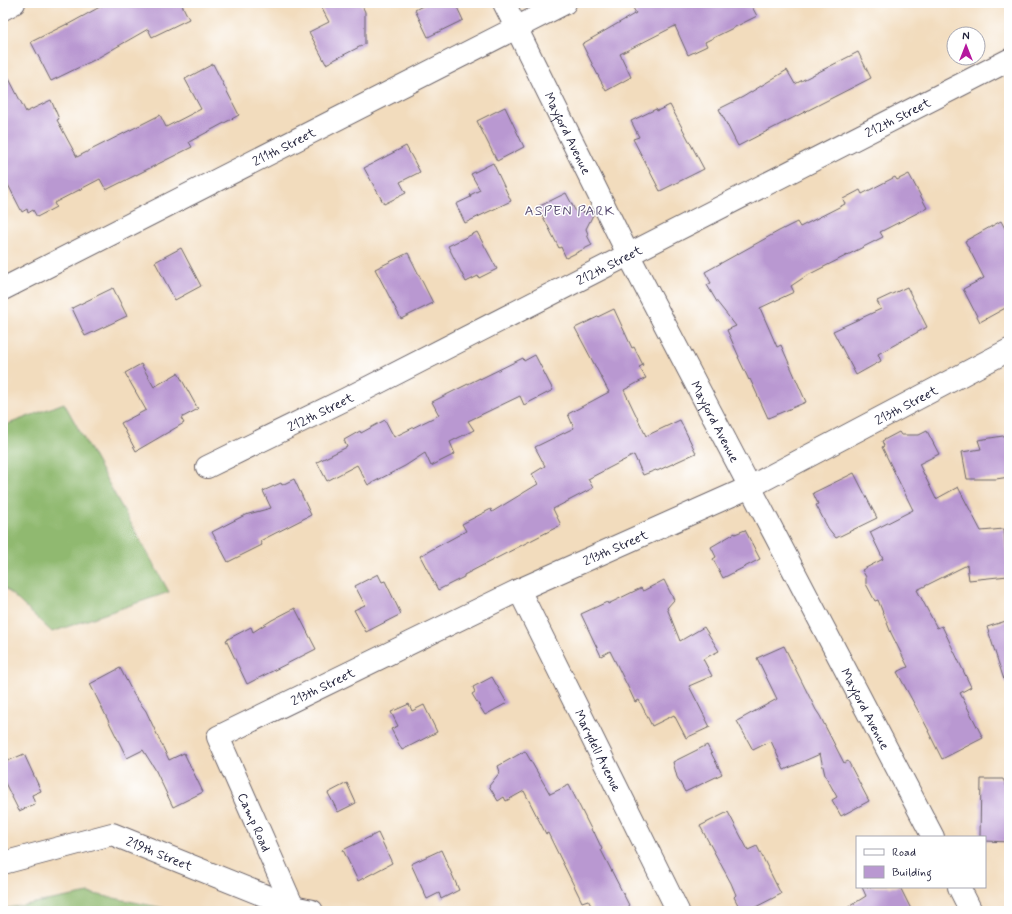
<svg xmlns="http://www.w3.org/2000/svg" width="1012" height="914" viewBox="0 0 1012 914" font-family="Mynerve,sans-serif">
<rect width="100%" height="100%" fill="#fff"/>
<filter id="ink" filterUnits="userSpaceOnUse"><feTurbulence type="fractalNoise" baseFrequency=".025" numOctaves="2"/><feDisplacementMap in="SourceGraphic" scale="8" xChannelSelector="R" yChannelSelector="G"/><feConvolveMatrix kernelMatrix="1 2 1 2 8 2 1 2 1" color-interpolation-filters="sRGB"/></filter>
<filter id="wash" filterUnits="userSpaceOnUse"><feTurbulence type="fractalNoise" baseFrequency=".012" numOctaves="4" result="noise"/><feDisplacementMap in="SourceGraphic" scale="16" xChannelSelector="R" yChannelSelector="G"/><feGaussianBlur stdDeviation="0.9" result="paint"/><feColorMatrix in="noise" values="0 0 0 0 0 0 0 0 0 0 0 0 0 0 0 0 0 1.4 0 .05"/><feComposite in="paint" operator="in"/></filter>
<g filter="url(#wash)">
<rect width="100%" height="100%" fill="#f2dcbd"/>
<path fill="#90b96f" stroke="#596e55" d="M64,403l105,189 -117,40 -49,-46v-160z
M89,893l89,18h-175v-2z"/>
<g id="blocks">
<path fill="#b998d1" d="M107,3h74l8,16 -37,18 -4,-8 -54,31 -43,21 -20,-39 36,-18v1z
M319,3h42l4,9v32l-39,20 -17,-32 20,-10z
M428,3h27l8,17 -35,17 -13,-27z
M643,3h107l7,13 -52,26 2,4 -19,9 -13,-29 -55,28 11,23 -25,14 -24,-47 54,-31 -3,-5z
M858,52l13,26 -133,68 -19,-37 24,-12 44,-27 8,14z
M213,64l26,51 -50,27 3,5 -86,43 -6,-11 -46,24 2,4 -19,10 -4,-7 -5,3 -1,-4 -5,3 -19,-37v-108l23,45 25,-12 8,19 -2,1 20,37 83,-42 6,12 35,-18 -16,-30z
M670,105l34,64 -44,22 -27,-52 6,-2 -8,-16 25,-12 1,2z
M505,107l19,40 -27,14 -20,-40z
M406,146l14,26 -20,10 6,11 -22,11 -20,-36z
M493,163l18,38 -46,22 -9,-19 15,-7 -1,-2 10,-5 -9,-16z
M909,174l18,34 -47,24 3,5 -77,39 -15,10 3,6 -34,16 17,39 4,-2 25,57 -38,16 -18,-39 -1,1 -11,-23h1l-12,-27 9,-4 -19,-24 -10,-17 4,-2 -6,-11 74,-41 18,-9 3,5 45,-23 -2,-5 17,-9 2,4 33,-17 2,3z
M566,193l10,19 18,1 -8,16 2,5 -1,1 5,10 -26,13 -5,-11 -2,1 -21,-41z
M1001,221l8,15v70l-29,16 -17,-33 21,-11 -19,-37z
M477,232l20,37 -18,9 -1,-2 -12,6 -18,-36z
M181,248l20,38 -26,14 -20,-38z
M408,253l25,50 -32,16 -26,-50z
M907,287l20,40 -49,27 3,7 -25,14 -23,-44 48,-22 -4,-8z
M113,288l14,28 -42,20 -13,-28z
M614,309l18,39 2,-1 9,18 -4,2 7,11 -22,12 22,46 34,-16 16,33 -39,18 -1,-1 -13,5 -9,-20 -46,24 5,9 -40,21 8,16 -97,50v2l-26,13 -18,-34 46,-25 -4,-7 29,-15 1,3 46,-28 -6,-10 13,-8 -10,-19 39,-19 -6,-14 41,-22 -34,-64z
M535,355l18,35 -29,15 -4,-9 -52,25 6,9 -24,12 5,12 -24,12 -6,-13 -20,13 -37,19 -11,-20 -30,16 -10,-19 30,-15 -3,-7 16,-9 1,2 24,-13 9,17 45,-22 -7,-13 48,-24v1l43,-21 1,3z
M141,364l13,23 24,-14 20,36 -17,9 3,5 -48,28 -15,-28 25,-13 -21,-37z
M927,431l12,23 -20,10 17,35 22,-12 23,44 23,-2 4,47 -39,4 -2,-15 -50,25 20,38 5,-2 29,61 -11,6 23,45 -41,21 -14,-28h1l-32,-59 11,-5 -17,-34 -13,-33 -3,1 -9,-17v-7l-4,-7 21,-11 -13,-27 43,-22 -31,-63 2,-1 -2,-5 17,-9 2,3h18z
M1009,435v42l-13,2h-29l-5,-27 19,-3 -3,-9z
M854,473l23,45 -41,20 -8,-10 -12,-23 2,-1 -5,-11z
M294,479l17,36 -51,26 2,4 -34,17 -16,-30 33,-17 26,-7 -8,-17 18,-8 1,2z
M745,530l15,29 -37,19 -10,-19 3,-2 -5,-10 24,-14v1z
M378,574l4,8 3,-1 16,33 -35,18 -12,-22 11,-5 -10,-19z
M664,580l10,20 -7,8 13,33 24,-14 15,24 -16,8 9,17 -23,10 21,41 -24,11 -12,-23 -22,11 -13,-26 -4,2 -6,-13 -19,-38 -9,5 -20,-42 26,-12 1,2 33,-16 2,3z
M295,608l21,41 -69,35 -21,-44 25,-13 2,5 19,-12z
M1009,620v62l-4,1 -18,-56z
M784,646l32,64 4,6 24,47 4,-2 21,40 -28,15 -9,-16 5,-3 -12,-22 -5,-21 -36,16 -13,-29 -18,9 -16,-29 40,-22 -20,-41z
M120,668l14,27 12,16 23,49 15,-7 19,39 -30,15 -18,-38 -12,-19 -16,8 -37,-74z
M492,677l15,26 -22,12 -13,-21 3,-2 -2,-5z
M409,704l3,7 12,-6 13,27 -35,18 -11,-21 7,-3 -7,-14z
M707,745l15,29 -37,18 -8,-15 -4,-15z
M525,751l25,43 19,-9 24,48 1,-1 8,17 -1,1 31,61h-38l-6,-11 -6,2 -34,-69 -2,1 -22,-43 -18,10 -2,-4 -6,4 -9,-15 11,-14 -2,-6z
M24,754l17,37 -9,4 3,9 -16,7 -16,-32v-16z
M981,779h22l6,12v51l-24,-1v-4h-5z
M347,783l9,20 -18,9 -10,-19z
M728,812l20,38 9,-4 24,48 -33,17h-7l-7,-14 2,-2 -5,-12 -31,-57z
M378,833l14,30 -34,18 -15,-31z
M441,850l18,40 -18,9 -2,-6 -12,6 -16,-35z
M862,887h38l12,24h-70l24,-15z"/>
</g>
</g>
<g filter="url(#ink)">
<use href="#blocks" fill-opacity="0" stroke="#6b6368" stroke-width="1"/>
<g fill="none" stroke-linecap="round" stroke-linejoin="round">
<defs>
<g id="minor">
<path id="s1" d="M504,3l124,251 305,583"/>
<path d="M3,9l11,-6"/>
<path id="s2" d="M3,289l562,-286"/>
<path id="s3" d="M207,467l139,-68 663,-339"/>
<path id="s4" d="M519,590l159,321"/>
<path id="s5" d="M3,863l109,-29 181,73 19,4"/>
<path d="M959,887l12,24"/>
<path id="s6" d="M293,907l-75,-170 301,-147 231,-103 259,-137"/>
</g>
</defs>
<use href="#minor" stroke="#6b6368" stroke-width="24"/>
<use href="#minor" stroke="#fff" stroke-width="22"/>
</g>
</g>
<g text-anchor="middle" stroke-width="3" stroke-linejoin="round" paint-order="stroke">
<g font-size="13" fill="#22223b" stroke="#fff">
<text dy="5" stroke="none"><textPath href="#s3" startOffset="774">212th Street</textPath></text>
<text dy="5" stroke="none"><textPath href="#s1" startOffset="145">Mayford Avenue</textPath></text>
<text dy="5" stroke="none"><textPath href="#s2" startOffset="315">211th Street</textPath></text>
<text dy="5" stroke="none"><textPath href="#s3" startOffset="450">212th Street</textPath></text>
<text dy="5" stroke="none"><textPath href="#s6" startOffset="950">213th Street</textPath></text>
<text dy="5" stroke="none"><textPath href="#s3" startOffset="126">212th Street</textPath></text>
<text dy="5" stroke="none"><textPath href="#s1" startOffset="469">Mayford Avenue</textPath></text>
<text dy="5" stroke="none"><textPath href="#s6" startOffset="626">213th Street</textPath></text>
<text dy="5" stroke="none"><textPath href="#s6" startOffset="302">213th Street</textPath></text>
<text dy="5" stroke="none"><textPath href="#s1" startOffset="793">Mayford Avenue</textPath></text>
<text dy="5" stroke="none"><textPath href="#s4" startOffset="179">Marydell Avenue</textPath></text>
<text transform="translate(255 822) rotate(66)" y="5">Camp Road</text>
<text dy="5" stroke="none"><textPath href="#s5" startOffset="164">219th Street</textPath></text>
</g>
<g font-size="14" letter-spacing="1" fill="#574b70" stroke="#fff">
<text x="570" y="215">ASPEN PARK</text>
</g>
</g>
<rect width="1012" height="914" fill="none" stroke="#fff" stroke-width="16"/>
<rect x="856" y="836" width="130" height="52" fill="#ffffff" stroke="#a7a7b1"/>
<rect x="864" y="849" width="20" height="6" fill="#ffffff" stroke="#a7a7b1"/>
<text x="892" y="856" font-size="12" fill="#22223b">Road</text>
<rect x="864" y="866" width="20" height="12" fill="#b998d1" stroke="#a7a7b1"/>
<text x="892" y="876" font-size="12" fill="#22223b">Building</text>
<g transform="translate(966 46)"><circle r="19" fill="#ffffff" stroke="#a7a7b1"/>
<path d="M0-3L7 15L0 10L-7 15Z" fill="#b5179e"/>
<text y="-6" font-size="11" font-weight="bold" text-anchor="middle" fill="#22223b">N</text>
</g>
</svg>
